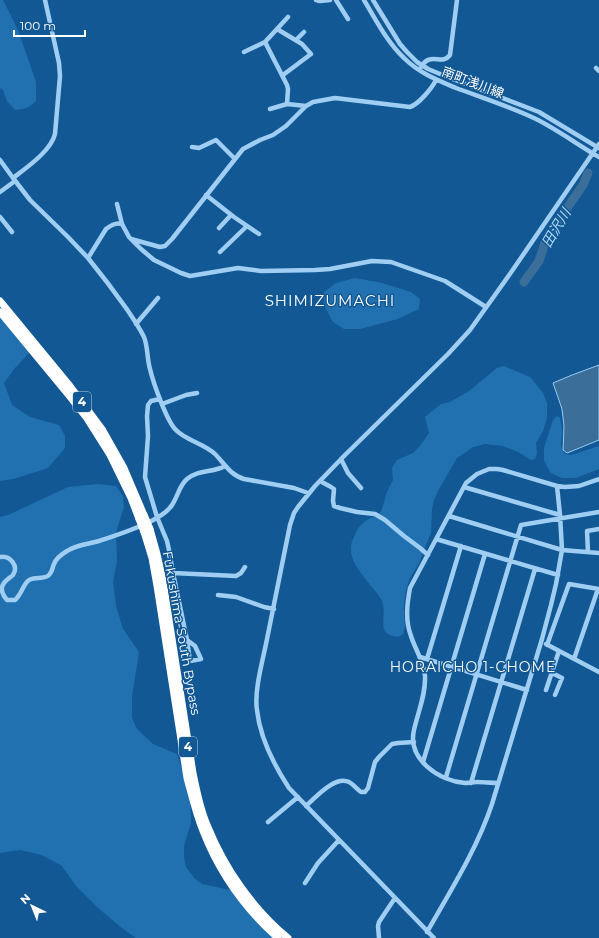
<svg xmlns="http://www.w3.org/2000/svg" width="599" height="938" viewBox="0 0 599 938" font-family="Montserrat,'Noto Sans JP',sans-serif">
<rect width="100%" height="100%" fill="#125894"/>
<path fill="#2171b1" d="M0,0h3l15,30 18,52v19c-7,7 -12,8 -21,9l-8,-9 -4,-11 -3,-2z
M355,278l27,5 29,9 9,7 -1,10 -21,10 -38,10h-16l-11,-7 -9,-17v-13l12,-9z
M0,308l32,42 -18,19 -10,14 8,22 18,12 29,8 6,11v12l-17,20 -35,11 -13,2z
M504,366l26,11 13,16 4,10v15l-4,13 -7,12 1,10 -2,6 -4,1 -13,-8 -15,-6 -18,-2 -12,3 -16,11 -19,33 -4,9 -2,9 -1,24 -12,30 -9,15 -4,12 -2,13v11l1,12 -2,8 -5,3c-24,-2 -10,-21 -16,-36 -4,-8 -10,-13 -15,-20 -10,-13 -22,-27 -13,-44 2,-5 4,-10 8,-13 5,-5 13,-8 19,-12l6,-20 6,-12 -1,-12 5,-8 16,-7 7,-7 9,-13 -4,-16 16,-13 9,-2 19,-11 28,-23z
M557,416l3,2c1,5 2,9 2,14 0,9 -4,14 3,22l6,1 28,-9v23l-23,9h-14l-11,-5 -3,-5 -4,-8v-12l9,-28z
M97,484l19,2 7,10 1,11 -8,25 1,29 -4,21 3,24 7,23 16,23 -7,44v22l5,11 16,15 24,10 13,39 1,30 -7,23v11l2,10 8,11 8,6 33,7 39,47h-138l-18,-13 -21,-18 -21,-21 -14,-20 -20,-11 -22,-5 -20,3v-336l8,-2 60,-28z"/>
<path fill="#3b6e99" stroke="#92cbf6" d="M599,365v75l-32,13 -4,-3 1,-24 -2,-17 -9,-26 19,-8z"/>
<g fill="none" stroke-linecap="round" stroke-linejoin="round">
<path stroke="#3b6e99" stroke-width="9" d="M524,282l15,-21 8,-24 36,-52 5,-12"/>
<path stroke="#a0cef3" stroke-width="4.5" d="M316,0l4,1 10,-1
M336,0l12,19
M364,0c12,20 23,42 40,58 15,15 33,22 52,30 27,10 55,19 80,31 22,11 42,26 63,38
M373,0l27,44 7,8 10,10 11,7 22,9 89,34 60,36
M277,29l11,-12
M296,40l8,-8
M244,52l21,-10
M421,67c2,-3 4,-6 7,-7 8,-4 15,4 22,-5l7,-55
M596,68l3,3
M283,75l28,-21 -9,-10 -25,-15 -12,13 22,43 1,4 -1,15 19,2
M270,109l17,-5
M192,147l7,1 17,-8 19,19
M0,160l13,18 17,22 38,37 20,21 18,-29c5,-4 10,-7 16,-5l7,13 12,12 13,11 27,13 9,3 48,-8 23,3 54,-1 15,-1 42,-8 19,1 54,19 41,26
M13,178c13,-10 38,-27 42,-44l5,-58 -1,-13 -14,-63
M0,192l15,-11
M206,195l28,22 25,17
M117,204l5,20
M0,217l12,15
M219,228l12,-13
M131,239l29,8 5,-1 7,-7 71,-90 17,-9 13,-5 13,-9 20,-20 7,-4 22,-4 75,9c9,-3 22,-19 26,-27
M220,252l27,-26
M88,258c13,16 26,33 38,50 6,9 13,19 18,29 4,10 3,22 6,32 3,13 17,53 26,61 9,10 29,14 39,24 9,9 15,21 29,25l50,9 14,5
M136,324l22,-26
M160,399l-9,2 -3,4 -1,11 1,20 -3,41 12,40 10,24 2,9 4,23 14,67 3,21 11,-2 -6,-13 -8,-6
M162,404l24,-9 11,-2
M341,459l7,14 13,15
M320,481l11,6 3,2 -1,12 1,5 6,2 17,4 18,2 10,6 19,16 16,12 8,7
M464,487l96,28
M449,516l113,34 37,3
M436,539l122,36
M588,552l-1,-21 12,-2
M0,557c10,-2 19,9 13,18 -1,1 -4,3 -5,4 -8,6 -8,13 -1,21h8c7,-6 8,-16 14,-20 6,-4 15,0 20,-5 4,-4 3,-7 5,-11 2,-6 8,-10 13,-13 9,-6 21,-7 32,-10 15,-5 31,-10 46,-17 9,-4 22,-11 27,-19 6,-9 7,-19 15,-26 12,-10 26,-6 38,-13
M173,573l63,3 5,-3 4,-6
M218,595l18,2 28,10 10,2
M546,644l53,28
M547,645l22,-61 30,5
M420,657l107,33
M427,659l34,-113
M574,659l24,-70
M552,673l10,5 -7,17
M546,690l13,-39
M423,762l62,-208
M446,777l75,-252 78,-13
M471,783l64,-214
M498,783c-7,0 -14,-1 -21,-1 -4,0 -8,1 -12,1 -26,-2 -58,-24 -51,-53 4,-18 12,-36 11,-54 -1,-14 -10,-27 -14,-40 -6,-16 -4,-32 -1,-48l56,-105 11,-9 12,-5h8l6,1 54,16 8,1 14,-1 20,-7
M306,806c9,-8 29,-31 43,-24 4,2 8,7 12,10h4l3,-4 7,-26 4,-5 13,-13 6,-1 16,-1
M268,822l30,-25
M305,883l13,-20 21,-23
M427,932c24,-42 50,-83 65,-128l50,-165 9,-34 5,-21 6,-34 -2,-35 -3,-29
M379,938l-1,-12 1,-4 16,-24
M434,938l-145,-150c-15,-23 -29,-49 -32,-78 -3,-18 5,-47 9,-66 8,-39 16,-79 24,-119l4,-12 4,-6 17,-21 31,-32 102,-100 22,-24 42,-59 87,-127"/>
<path stroke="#fff" stroke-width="7" d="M0,301l70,85 32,43 22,39 20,47
M0,312l67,81 19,24 24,38 21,43 8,21
M150,529l7,25 6,27 30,192c4,19 7,37 15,54 17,42 45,82 80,111
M144,532l8,26 5,28 30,192c5,18 9,36 16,53 16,41 42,78 75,107"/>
<path stroke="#fff" stroke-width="7" d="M144,515l6,14
M139,519l5,13"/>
</g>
<g text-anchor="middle" stroke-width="3" stroke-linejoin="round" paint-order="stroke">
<g fill="#125894" stroke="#b8cddf" stroke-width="1">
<rect x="73" y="392" width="18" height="20" rx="3"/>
<rect x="179" y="737" width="18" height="20" rx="3"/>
</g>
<g font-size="12" font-weight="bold" fill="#fff">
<text x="82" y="406">4</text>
<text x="188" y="751">4</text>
</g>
<g font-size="13" fill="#fff" stroke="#125894">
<text transform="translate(473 82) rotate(21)" y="5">南町浅川線</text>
<text transform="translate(182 633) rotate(80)" y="5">Fukushima-South Bypass</text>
</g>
<g font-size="14" font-style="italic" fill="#acd8f9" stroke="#125894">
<text transform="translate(556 228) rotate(-59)" y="5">田沢川</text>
</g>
<g font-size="14" letter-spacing="1" fill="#fff" stroke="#125894">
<text x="473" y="672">HORAICHO 1-CHOME</text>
</g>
<g font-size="15" letter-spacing="1" fill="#fff" stroke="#125894">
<text x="330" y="306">SHIMIZUMACHI</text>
</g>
</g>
<g transform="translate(32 906) rotate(317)" stroke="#125894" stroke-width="3" paint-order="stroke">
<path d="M0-3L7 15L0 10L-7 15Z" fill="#ffffff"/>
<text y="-6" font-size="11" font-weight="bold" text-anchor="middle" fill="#ffffff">N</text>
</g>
<path d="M14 30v6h71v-6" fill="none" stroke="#ffffff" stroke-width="2"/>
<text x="20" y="30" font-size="12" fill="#ffffff" stroke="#125894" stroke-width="3" paint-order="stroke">100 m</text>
</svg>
